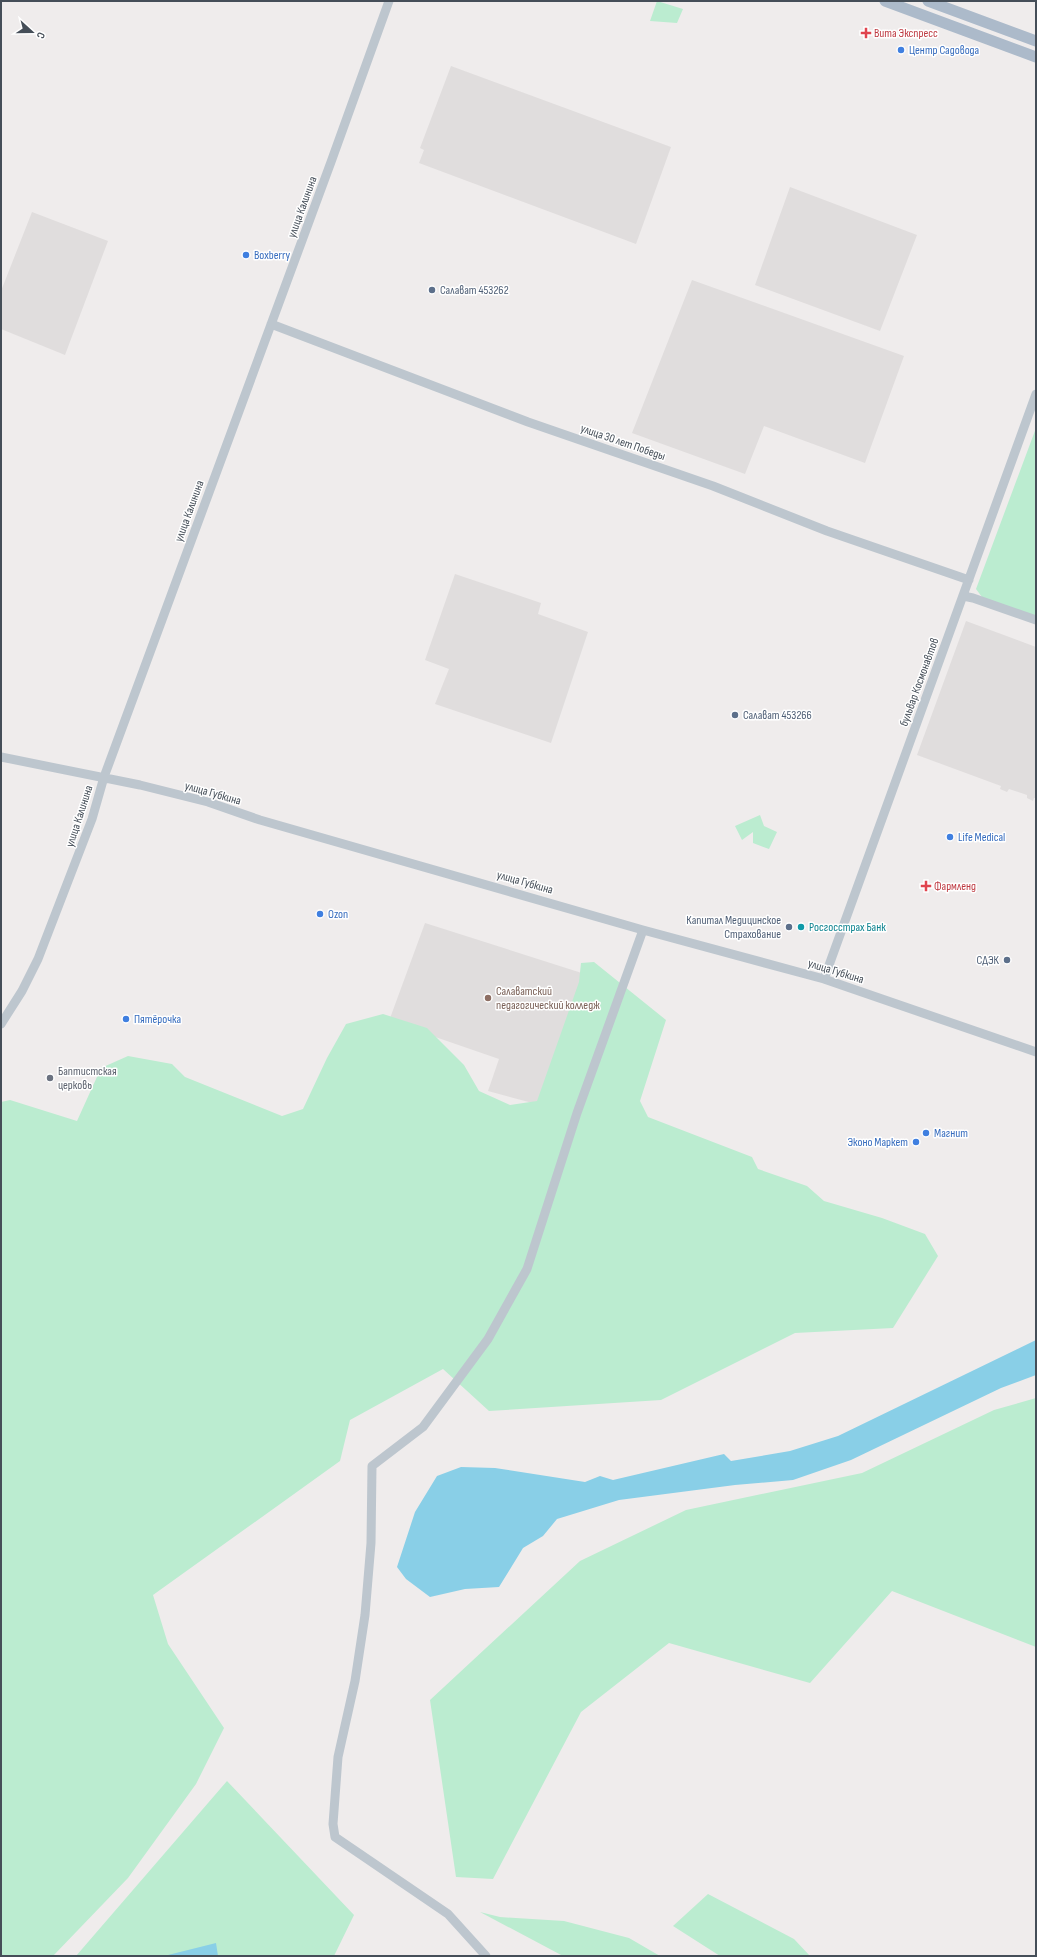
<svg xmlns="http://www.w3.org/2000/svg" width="1037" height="1957" viewBox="0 0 1037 1957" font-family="'Sofia Sans Condensed',sans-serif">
<rect width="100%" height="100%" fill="#efecec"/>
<path fill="#e0dddd" d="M451,66l220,81 -35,97 -217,-81 5,-13 -4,-2z
M790,187l127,48 -37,96 -125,-46z
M32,212l76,29 -43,114 -64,-26v-38z
M692,280l212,76 -39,107 -101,-37 -19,48 -113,-41z
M455,574l86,29 -3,11 50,18 -37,111 -116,-39 14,-35 -24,-9z
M966,621l70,26v151h-2l-1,3 -6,-3v-3l-18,-6 -2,3 -7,-3 1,-3 -84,-31z
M425,923l163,52 -48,130 -52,-14 11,-32 -110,-38z"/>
<path fill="#bbecd0" d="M657,1l26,8 -6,14 -27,-2z
M1036,428v189l-51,-16 -9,-12z
M760,815l4,11 13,6 -8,17 -16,-6v-11l-11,8 -7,-14z
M594,962l72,58 -26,81 8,16 104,40 6,12 49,17 17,15 58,17 43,16 13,22 -45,72 -98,5 -134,67 -172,11 -46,-42 -93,51 -10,41 -187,134 15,49 56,84 -28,56 -68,94 -75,78h-52v-854l9,-2 67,21 24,-53 27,-12 44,8 13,13 97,39 21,-7 24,-51 19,-34 37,-10 44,14 37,37 15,26 31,14 27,-4 42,-119 2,-19z
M1036,1398v249l-144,-56 -82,92 -141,-40 -88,69 -88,167 -37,-2 -26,-177 150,-139 106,-51 176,-37 132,-63z
M227,1781l127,134 -20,41h-258z
M708,1894l86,45 16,17h-90l-47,-30z
M480,1912l20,5 64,4 65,17 31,18h-97z"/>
<path fill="#89cfe7" d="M1036,1340v35l-35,13 -150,72 -58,20 -58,5 -116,15 -62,19 -14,17 -20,12 -24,39 -34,2 -35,8 -24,-18 -9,-12 18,-55 22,-36 24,-9 34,1 90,14 15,-6 13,4 111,-26 7,7 59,-10 48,-15z
M216,1943l2,13h-50v-1z"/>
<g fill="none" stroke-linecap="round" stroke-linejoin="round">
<path stroke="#bdc6ce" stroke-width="9" d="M271,324l257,98 185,64 114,45 142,49
M963,596l10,2 63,22
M1,757l139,28 68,17 52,18 383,110 181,49 212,73
M824,979l212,-585
M1,1024l21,-33 16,-32 54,-140 12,-42 227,-615 58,-161
M486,1956l-38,-42 -113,-77 -2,-13 5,-67 17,-76 10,-66 6,-72 1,-77 51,-39 65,-88 39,-70 50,-156 66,-183"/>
<path stroke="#acbaca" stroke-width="11" d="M885,1l151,56
M928,1l108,40"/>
</g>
<g fill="#e0444e" stroke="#fff" stroke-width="1.5">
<path d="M864 27h4v4h4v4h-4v4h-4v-4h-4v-4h4z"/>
<path d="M924 880h4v4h4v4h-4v4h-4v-4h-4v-4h4z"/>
</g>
<g fill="#3f7fe0" stroke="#fff" stroke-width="1.5">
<circle cx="901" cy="50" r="4"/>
<circle cx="246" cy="255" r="4"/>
<circle cx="950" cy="837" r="4"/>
<circle cx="320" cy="914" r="4"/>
<circle cx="126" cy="1019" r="4"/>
<circle cx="926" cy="1133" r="4"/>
<circle cx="916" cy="1142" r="4"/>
</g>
<g fill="#5c6f8a" stroke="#fff" stroke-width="1.5">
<circle cx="432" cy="290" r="4"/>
<circle cx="735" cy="715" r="4"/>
<circle cx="789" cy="927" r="4"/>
<circle cx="1007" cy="960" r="4"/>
</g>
<circle fill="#0f9aa8" stroke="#fff" stroke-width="1.5" cx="801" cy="927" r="4"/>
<circle fill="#8d6e63" stroke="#fff" stroke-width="1.5" cx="488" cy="998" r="4"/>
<circle fill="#6b7280" stroke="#fff" stroke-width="1.5" cx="50" cy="1078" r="4"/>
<g text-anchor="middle" stroke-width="3" stroke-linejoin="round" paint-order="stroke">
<g font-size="12" fill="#be3a42" stroke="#fff" text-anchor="start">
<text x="874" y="37">Вита Экспресс</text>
<text x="934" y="890">Фармленд</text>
</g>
<g font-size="12" fill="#366cbe" stroke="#fff" text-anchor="start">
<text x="909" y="54">Центр Садовода</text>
<text x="254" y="259">Boxberry</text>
<text x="958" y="841">Life Medical</text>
<text x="328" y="918">Ozon</text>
<text x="134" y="1023">Пятёрочка</text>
<text x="934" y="1137">Магнит</text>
<text x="908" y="1146" text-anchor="end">Эконо Маркет</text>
</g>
<g font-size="12" fill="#454e58" stroke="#fff">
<text transform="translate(302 207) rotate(-70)" y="4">улица Калинина</text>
<text transform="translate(623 442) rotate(19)" y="4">улица 30 лет Победы</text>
<text transform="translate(189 511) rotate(-70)" y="4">улица Калинина</text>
<text transform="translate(919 682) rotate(-70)" y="4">бульвар Космонавтов</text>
<text transform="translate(213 793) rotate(16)" y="4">улица Губкина</text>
<text transform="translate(79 816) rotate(-72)" y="4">улица Калинина</text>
<text transform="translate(525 882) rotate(16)" y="4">улица Губкина</text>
<text transform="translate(836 971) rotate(17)" y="4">улица Губкина</text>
</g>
<g font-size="12" fill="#4e5e75" stroke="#fff" text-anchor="start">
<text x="440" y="294">Салават 453262</text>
<text x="743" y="719">Салават 453266</text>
<text x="781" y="924" text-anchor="end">Капитал Медицинское<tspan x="781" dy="14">Страхование</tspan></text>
<text x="999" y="964" text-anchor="end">СДЭК</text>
</g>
<g font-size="12" fill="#0d838f" stroke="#fff" text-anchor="start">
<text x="809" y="931">Росгосстрах Банк</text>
</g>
<g font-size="12" fill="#785e54" stroke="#fff" text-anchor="start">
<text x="496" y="995">Салаватский<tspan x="496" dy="14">педагогический колледж</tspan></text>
</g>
<g font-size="12" fill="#5b616d" stroke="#fff" text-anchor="start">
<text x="58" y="1075">Баптистская<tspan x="58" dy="14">церковь</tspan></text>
</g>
</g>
<rect width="1037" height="1957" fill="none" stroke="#454e58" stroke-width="4"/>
<g transform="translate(32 32) rotate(111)" stroke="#ffffff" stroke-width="3" paint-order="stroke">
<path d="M0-3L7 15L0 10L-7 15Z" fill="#454e58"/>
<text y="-6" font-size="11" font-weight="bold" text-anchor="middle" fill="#454e58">С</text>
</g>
</svg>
